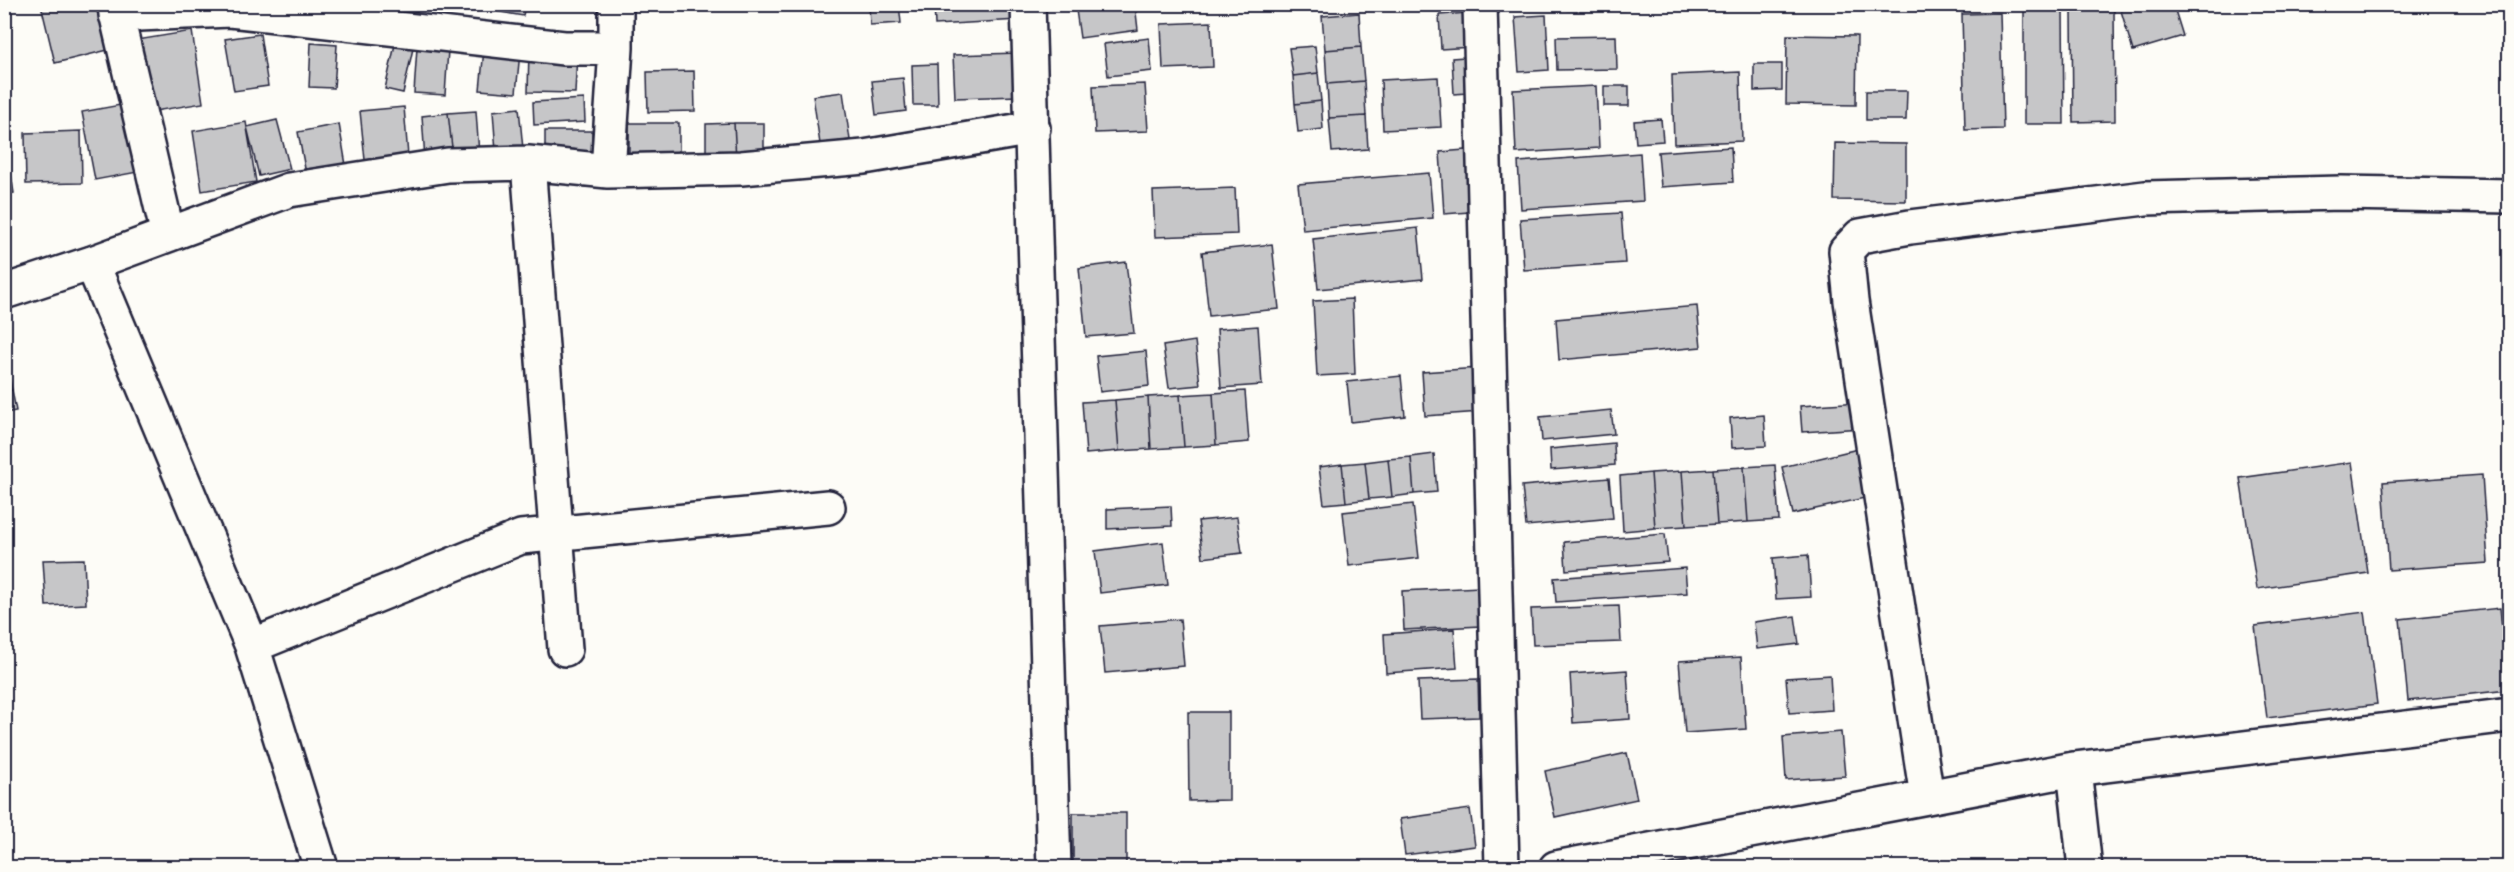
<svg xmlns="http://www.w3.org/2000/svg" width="2514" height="872" viewBox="0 0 2514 872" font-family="Kalam,sans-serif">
<rect width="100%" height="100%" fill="#fdfcf7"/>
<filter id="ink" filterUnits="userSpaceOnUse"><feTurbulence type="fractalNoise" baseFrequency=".0167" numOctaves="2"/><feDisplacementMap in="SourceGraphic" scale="12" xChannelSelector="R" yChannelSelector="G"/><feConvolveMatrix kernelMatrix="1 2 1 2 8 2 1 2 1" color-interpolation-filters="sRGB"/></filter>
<g filter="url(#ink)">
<path fill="#c6c6c8" stroke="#22223b" stroke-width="1.5" d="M101,4l11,45 -57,14 -14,-58z
M464,4h26l-1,6z
M490,4h35l-2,12 -34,-6z
M869,4h30l2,19 -31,2z
M934,4h83l1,16 -83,5z
M1118,4h17l3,26 -58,8 -4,-28z
M1400,4h48l-48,4z
M1567,4h57v6h-57z
M2119,4h54l10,32 -50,15z
M2024,10h39l1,114h-40z
M2072,10h42l1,111 -42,1z
M1359,13l2,34 -36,3 -3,-34z
M1468,13l3,34 -30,2 -2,-34z
M2000,13l3,116 -38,1 -3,-116z
M1546,15l3,55 -30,2 -4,-55z
M1211,22l2,45 -50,2 -2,-45z
M192,31l11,72 -60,10 -12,-72z
M260,34l8,52 -34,5 -9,-52z
M1787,35l70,1 -1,69 -70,-1z
M1616,36l1,33 -60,1 -1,-33z
M1149,38l3,33 -44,5 -4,-32z
M396,40l18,4 -11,49 -18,-4z
M311,43l26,2 -3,43 -25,-1z
M1315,46l3,27 -25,3 -4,-28z
M417,47l31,3 -3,45 -31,-2z
M1361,47l3,34 -37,3 -2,-34z
M484,49l36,3 -4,41 -36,-3z
M529,51l48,2 -2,40 -47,-1z
M1018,53l1,43 -64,2 -2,-43z
M1478,56l2,36 -26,2 -2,-36z
M937,64l1,41h-25l-1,-40z
M1754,64h28v26l-28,1z
M694,71l1,40 -47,1 -1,-40z
M1740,72l2,69 -68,3 -2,-69z
M1318,73l3,28 -26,3 -2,-28z
M1438,77l3,50 -58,3 -2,-50z
M903,78l3,33 -30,4 -4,-34z
M1364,81l2,35 -37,2 -2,-34z
M1145,84l3,47 -53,2 -2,-47z
M1596,86l3,62 -83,5 -3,-63z
M1604,86h25v20h-25z
M1866,91h41l-1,29h-40z
M843,92l7,48 -30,4 -7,-48z
M584,99l1,23 -51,3 -1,-23z
M1321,101l2,28 -25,3 -3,-28z
M131,103l12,68 -48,9 -13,-68z
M404,107l4,49 -43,4 -5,-49z
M519,108l4,41 -27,3 -3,-41z
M476,111l3,43 -26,2 -5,-43z
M448,113l5,43 -28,3 -3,-43z
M1366,116l2,33 -36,3 -3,-34z
M1661,119l2,22 -27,2 -2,-22z
M277,120l13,49 -31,7 -12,-49z
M246,122l10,60 -54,9 -9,-60z
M629,123h50v35l-50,-1z
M734,123l2,36 -30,1v-36z
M734,123h30v35l-28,1z
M339,124l8,47 -40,8 -9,-47z
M81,131l1,52 -56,1 -1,-51z
M545,131h47v21l-47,1z
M1835,143l71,1v57l-72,-1z
M1731,147l2,35 -72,5 -3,-35z
M7,149l7,44 -10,1v-44z
M1478,149l4,62 -38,3 -4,-62z
M1640,153l3,48 -122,8 -3,-47z
M1429,173l4,45 -130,12 -5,-46z
M1235,188l2,46 -82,3 -2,-46z
M1621,213l4,50 -101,7 -4,-51z
M1418,228l5,51 -105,10 -5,-50z
M1272,244l7,65 -70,7 -7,-64z
M1126,262l8,71 -48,4 -7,-69z
M1352,299l3,75 -38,2 -4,-75z
M1697,306l4,41 -142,13 -3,-41z
M1258,326l4,59 -41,3 -4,-59z
M1195,341l5,44 -31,3 -6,-42z
M1146,351l3,35 -49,6 -4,-36z
M1478,368l3,44 -56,4 -3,-44z
M8,369l4,21 -8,1v-21z
M1401,376l4,40 -54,6 -4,-40z
M12,390l4,21 -12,2v-22z
M1245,391l4,51 -33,3 -3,-52z
M1213,393l3,52 -32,2 -4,-52z
M1180,395l4,52 -33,2 -3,-52z
M1148,397l3,52 -32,2 -4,-51z
M1115,400l4,51 -33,3 -4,-52z
M1860,402l2,26 -60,4 -2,-26z
M1611,410l3,24 -72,7 -2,-24z
M1764,415l2,31 -34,2 -2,-30z
M1614,443l1,22 -64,5 -1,-21z
M1858,449l11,48 -76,17 -11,-47z
M1434,454l3,38 -23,2 -3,-37z
M1411,457l3,37 -22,3 -4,-38z
M1388,459l4,38 -23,2 -4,-37z
M1365,462l4,37 -23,3 -4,-38z
M2352,462l16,111 -111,16 -17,-111z
M1342,464l4,38 -22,2 -5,-37z
M1775,465l4,55 -31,2 -4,-55z
M1744,467l4,55 -31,2 -4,-55z
M1713,469l4,55 -31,2 -4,-55z
M1682,471l4,55 -31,2 -4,-55z
M1651,473l4,55 -32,3 -3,-55z
M2482,475l6,88 -99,7 -6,-88z
M1609,478l4,40 -87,8 -4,-40z
M1413,504l6,54 -70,8 -6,-54z
M1171,506l1,20 -65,3v-20z
M1237,517l5,36 -39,5 -5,-37z
M1665,534l3,28 -102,8 -2,-28z
M1163,542l5,43 -68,8 -5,-42z
M1808,555l3,42 -35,2 -3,-41z
M84,559l2,45 -40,2 -3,-46z
M1685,568l2,25 -131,9 -2,-24z
M1480,587l1,39 -77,4 -2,-39z
M1619,606l2,36 -88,3 -2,-36z
M2500,608l8,82 -100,11 -8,-82z
M2365,612l12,92 -110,14 -12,-92z
M1795,616l4,28 -42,5 -3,-27z
M1180,619l4,47 -79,7 -5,-47z
M1454,629l3,39 -71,5 -2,-39z
M1741,657l5,72 -61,4 -6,-72z
M1627,670l3,49 -57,4 -3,-49z
M1830,675l2,35 -43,3 -3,-35z
M1478,679l1,38 -59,2 -2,-38z
M1188,712h41v88l-40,1z
M1841,732l4,44 -59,4 -3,-43z
M1627,753l10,46 -82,18 -10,-46z
M1470,809l5,37 -70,9 -5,-36z
M1073,813h53v55h-53z"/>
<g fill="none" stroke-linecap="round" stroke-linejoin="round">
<defs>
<path id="minor" d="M114,4l54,231
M1028,4l26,864
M1480,4l22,864
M116,15l114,-5 334,38h52
M528,163l37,486
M608,171l8,-123v-44
M92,263l160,383 69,222
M4,292l88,-29 197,-73 159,-25 80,-2 80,8 133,-3 123,-11 169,-29
M252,646l269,-109 307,-30
M2074,769l11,99
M1927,797l-76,-496 -5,-50 14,-15 50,-9 235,-29 196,-5 169,3
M1556,868l518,-99 436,-54"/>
</defs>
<use href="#minor" stroke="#22223b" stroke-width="38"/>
<use href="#minor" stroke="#fdfcf7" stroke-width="33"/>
</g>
</g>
<rect width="2514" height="872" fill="none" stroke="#fdfcf7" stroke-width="24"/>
<rect x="12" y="12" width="2490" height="848" fill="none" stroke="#22223b" stroke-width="2" filter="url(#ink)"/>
</svg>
